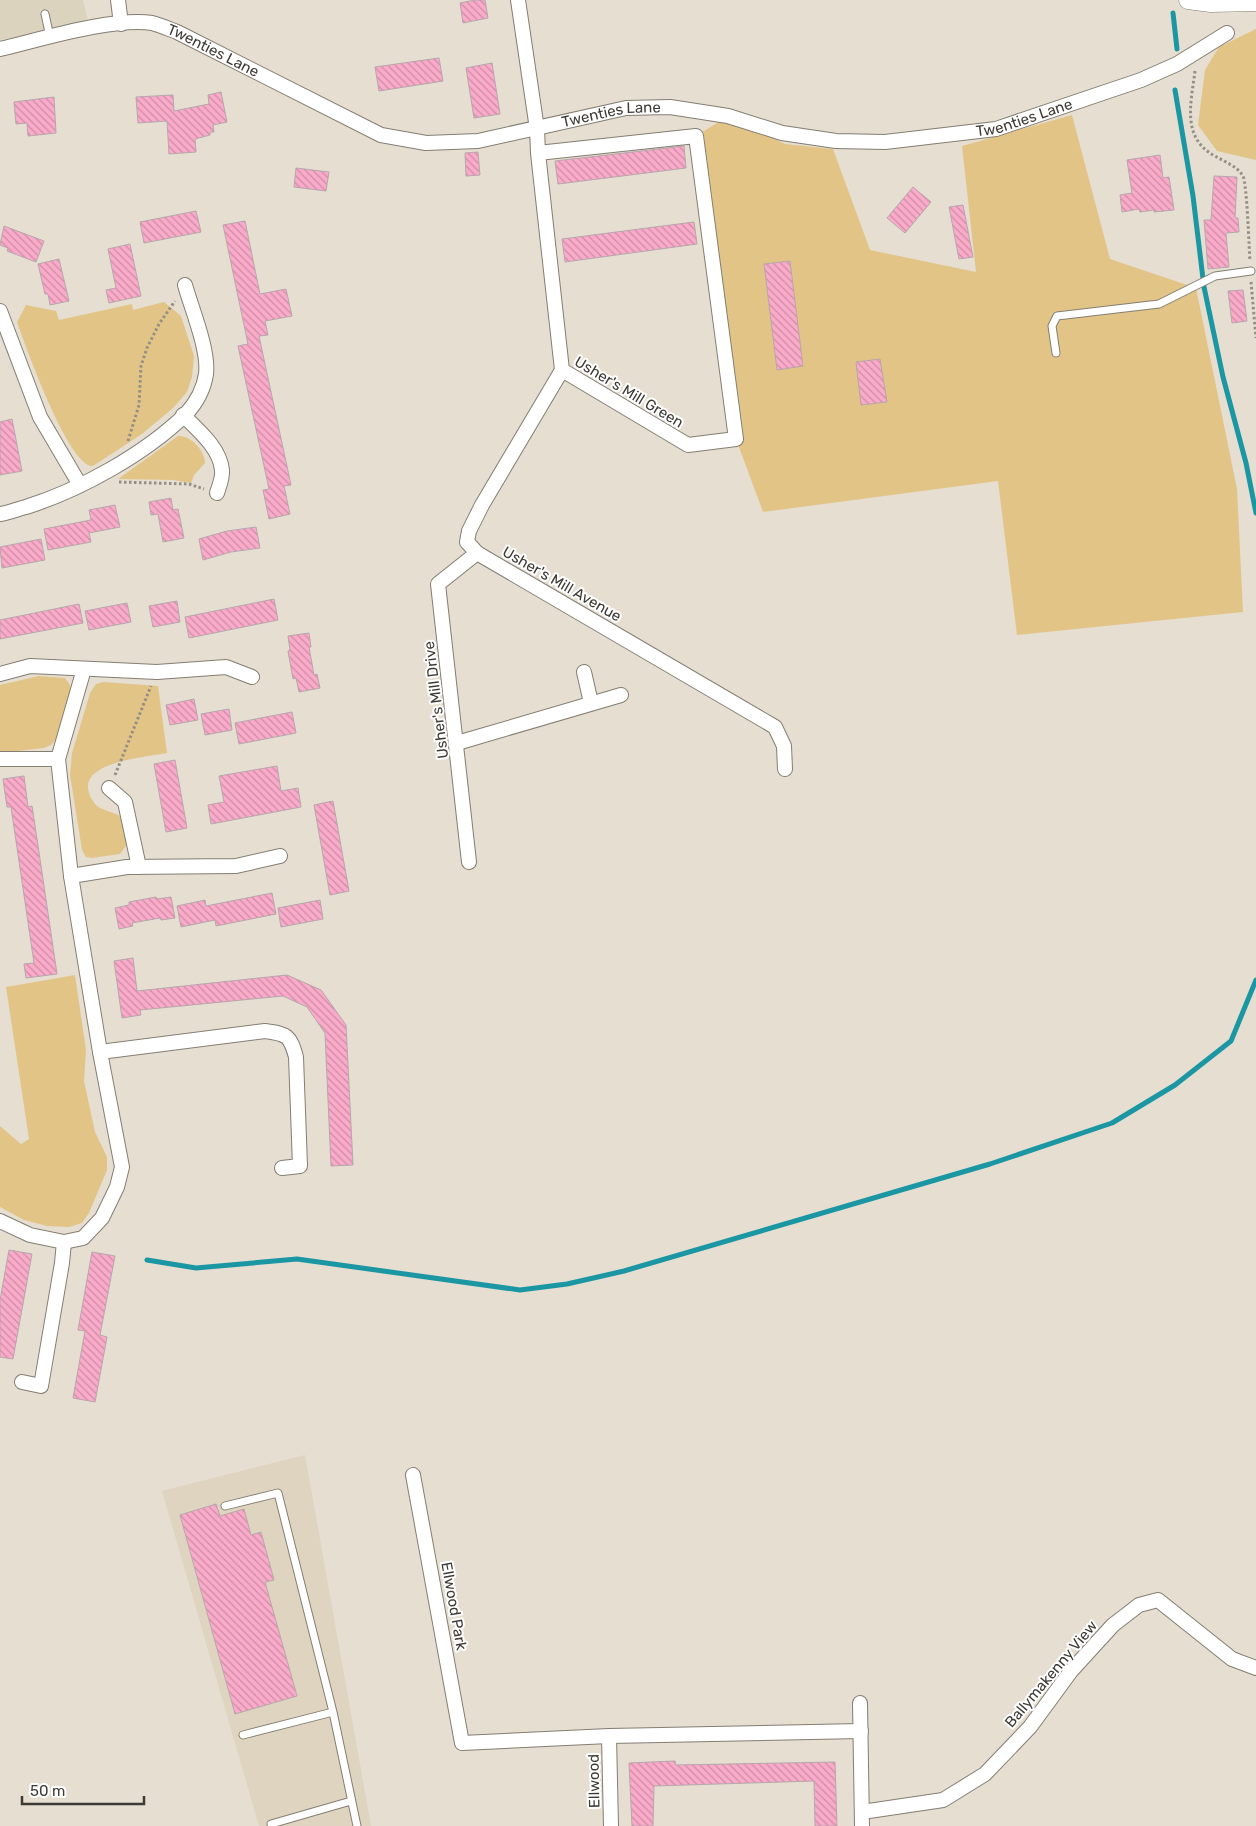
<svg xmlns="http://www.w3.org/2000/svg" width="1256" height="1826" viewBox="0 0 1256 1826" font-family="Rubik,sans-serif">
<defs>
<pattern id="building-back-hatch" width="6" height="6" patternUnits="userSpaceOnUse" patternTransform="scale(1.25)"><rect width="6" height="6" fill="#fbabca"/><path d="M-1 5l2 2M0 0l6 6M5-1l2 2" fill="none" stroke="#cd8ca5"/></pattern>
</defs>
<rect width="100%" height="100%" fill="#e5ded1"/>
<path fill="#dcd3bf" d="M0,0h83l6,25 -89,15z"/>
<path fill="#dfd4c0" d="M305,1455l66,371h-112l-97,-335z"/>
<path fill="#e2c586" d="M1256,29v131l-39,-9 -19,-26 7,-55 14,-23z
M1072,115l38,144 86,29 41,201 6,123 -226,23 -19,-154 -235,31 -27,-73 -40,-303 32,-20 57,28 48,5 37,101 106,22 -14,-126z
M164,302l17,14 13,40 -2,21 -5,15 -14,16 -31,26 -49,32c-24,2 -68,-121 -76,-144l9,-17 30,6 3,9 73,-16 1,6z
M178,436c13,-1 27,15 27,27l-11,12 -3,8 -18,-3 -55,-1z
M39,676l26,2 5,7 1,8 -14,45 -6,7 -7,3 -44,5v-68z
M103,682l55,4 9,67c-19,4 -81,8 -79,35 1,7 3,11 8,17 5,5 17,7 24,11l8,27 -8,11 -28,4 -6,-1 -4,-7 -12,-75 2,-22 18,-60 6,-9z
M75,975l11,75 -2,31 11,51 12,25v13l-18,43 -7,10 -13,4 -22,-1 -23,-6 -24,-13v-81l21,18 8,-5 -23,-152z"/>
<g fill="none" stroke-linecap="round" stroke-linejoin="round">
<path stroke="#1b96a3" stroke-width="5" d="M1173,13l4,36
M1175,90l18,106 11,91 19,90 23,86 10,50
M147,1260l49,8 101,-9 223,31 47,-6 57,-13 366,-107 122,-41 63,-38 56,-44 25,-61"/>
</g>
<path fill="url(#building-back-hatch)" stroke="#b6a7ac" d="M475,0h10l3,18 -25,5 -3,-20z
M439,58l4,23 -64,10 -4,-24z
M492,63l8,51 -26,4 -8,-50z
M221,92l6,30 -14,3 1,7h-4v3l-15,4 1,13 -27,2 -2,-33 -29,2 -2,-26 37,-2 1,16 35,-7 -1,-9z
M54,97l2,36 -28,3 -1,-13 -11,1 -2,-22z
M684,146l2,22 -128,16 -3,-23z
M478,152l2,23 -14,1 -1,-23z
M1160,155l3,23 6,-1 5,33 -20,2v-2l-14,2 -1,-3 -17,3 -2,-17 12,-2 -5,-33z
M296,168l33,4 -3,19 -32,-4z
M1214,176l23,1 -2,41h3l1,14 -13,1 3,34 -21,2 -4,-49h7z
M913,187l18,15 -26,31 -18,-15z
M963,205l10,52 -14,2 -10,-52z
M196,211l5,21 -57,11 -4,-21z
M245,221l15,73 26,-5 6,27 -27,5 3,14 -9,1 32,149 -7,1 6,28 -21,5 -6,-29 6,-1 -31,-143 10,-2 -25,-119z
M694,222l3,22 -132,18 -3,-23z
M4,226l40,15 -8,21 -29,-11 1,-3 -8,-3z
M130,244l11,52 -32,7 -3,-13 10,-2 -8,-39z
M59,259l10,42 -19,4 -2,-11h-3l-7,-30z
M790,261l13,105 -26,4 -13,-106z
M1243,290l4,31 -15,2 -4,-32z
M880,359l7,43 -26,3 -5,-43z
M12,419l10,52 -22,4v-53z
M171,498l2,12 5,-1 6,29 -21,4 -5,-28 -7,1 -2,-13z
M115,505l5,22 -31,6 2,9 -43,8 -4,-21 47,-9 -2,-10z
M256,527l4,21 -29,4 -28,8 -4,-21 28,-8z
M41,539l4,21 -43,8 -2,-21z
M274,599l4,21 -89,18 -4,-21z
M177,601l3,21 -27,5 -4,-21z
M127,603l4,19 -42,8 -4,-19z
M79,604l4,19 -83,16v-19z
M309,633l2,14h-2l5,28 3,-1 3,14 -21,4 -3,-14 -3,1 -5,-28 2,-1 -2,-14z
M194,699l4,21 -28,5 -4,-20z
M229,709l3,21 -27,5 -4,-21z
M292,712l4,21 -57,11 -4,-21z
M175,760l12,68 -21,4 -12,-68z
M277,766l4,25 17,-3 3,19 -90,17 -3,-19 16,-3 -5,-26z
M24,776l4,31 4,-1 5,33 20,135 -31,4 -2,-14 10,-1 -23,-156h-4l-4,-28z
M333,801l16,90 -19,4 -16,-90z
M272,893l4,21 -60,12 -1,-6 -34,7 -4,-21 28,-6 1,6z
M156,897l1,2 14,-2 4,21 -14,2 -1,-2 -28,5 1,3 -14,3 -4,-21 14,-3v-3z
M320,900l3,19 -42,8 -3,-19z
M133,958l4,33 150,-16 34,15 25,35 7,140 -22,1 -6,-133 -18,-26 -24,-11 -143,14 1,5 -19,3 -8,-57z
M9,1250l23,4 -19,105 -13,-2v-57z
M92,1252l23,4 -15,79 7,2 -12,65 -22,-4 12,-67 -7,-1z
M216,1504l4,12 24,-7 7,26 10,-3 13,48 -9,2 32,114 -62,18 -55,-199z
M675,1761l1,4 159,-3 2,64h-22l-1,-45 -160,5 -1,40h-21l-3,-63z"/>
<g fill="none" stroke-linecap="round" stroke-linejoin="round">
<defs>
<path id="service" d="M45,14l5,23
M1056,353l-4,-27 5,-10 102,-12 56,-28 36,-5
M225,1506l53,-13 55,219 24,114
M243,1735l90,-23
M271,1824l80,-23"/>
<g id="minor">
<path d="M118,0l3,24"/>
<path d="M518,0l19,129 1,24 24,217 126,75 48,-6 -40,-303 -158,17"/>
<path id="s1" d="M0,49c39,-9 113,-32 152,-26 8,2 17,6 25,9l204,103 45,8 52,-2 148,-33 44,-1 58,9 54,17 54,8 49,1 111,-13 145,-49 36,-16 50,-31"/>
<path d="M0,311l40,106 40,68"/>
<path d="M562,370l-80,135 -13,26 -2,11 10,11 298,174 9,19 1,23"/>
<path d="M183,415c15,15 37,33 39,55 1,7 -3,17 -5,23"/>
<path d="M0,514c9,-1 17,-5 26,-7 54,-17 119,-53 160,-93 10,-11 18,-26 20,-40 3,-24 -14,-64 -21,-89"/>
<path d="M584,672l7,31"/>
<path d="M0,674l30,-8 127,6 69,-5 26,10"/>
<path d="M457,743l164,-48"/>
<path d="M0,759h58"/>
<path d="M109,788l16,14 14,65"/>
<path d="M469,862l-31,-278 39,-31"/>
<path d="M71,876l56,-9 109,-1 44,-10"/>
<path d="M100,1052l165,-21c22,3 25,4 31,26l4,109 -18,2"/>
<path d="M0,1221l30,14 34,7 19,-4 19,-20 15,-31 5,-20 -22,-115 -29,-176 -13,-117 26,-90"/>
<path d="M22,1382l19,4 21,-123 2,-21"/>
<path d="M413,1475l49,268 147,-7 252,-5"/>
<path d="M860,1703l2,123"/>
<path d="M609,1736l2,90"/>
<path d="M862,1812l81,-12 42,-26 45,-47 41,-56 42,-46 26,-20 19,-5 74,59 24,9"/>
</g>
<path id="tertiary" d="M1188,0l23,3 45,-1"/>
</defs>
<use href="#service" stroke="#847e72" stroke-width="9"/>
<use href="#minor" stroke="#847e72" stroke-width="16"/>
<use href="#tertiary" stroke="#847e72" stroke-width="19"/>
<path stroke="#948f86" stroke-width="3" stroke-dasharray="2.5 2.5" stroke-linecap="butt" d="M1195,71c-4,32 -14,67 20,85 10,6 22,10 28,20 4,8 6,72 7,85
M1251,282l5,56
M128,441l11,-36 2,-39 6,-18 12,-24 16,-23
M119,482l70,2 15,5
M115,775l36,-89"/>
<use href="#service" stroke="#fff" stroke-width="7"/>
<use href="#minor" stroke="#fff" stroke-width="14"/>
<use href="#tertiary" stroke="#fff" stroke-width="18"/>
</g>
<g text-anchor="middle" stroke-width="4" stroke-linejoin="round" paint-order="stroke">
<g font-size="15" fill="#3e3b36" stroke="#fff">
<text dy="5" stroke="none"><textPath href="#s1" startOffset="222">Twenties Lane</textPath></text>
<text dy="5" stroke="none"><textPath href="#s1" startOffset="644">Twenties Lane</textPath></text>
<text dy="5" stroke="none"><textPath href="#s1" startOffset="1064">Twenties Lane</textPath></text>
<text transform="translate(629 392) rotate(31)" y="5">Usher's Mill Green</text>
<text transform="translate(562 584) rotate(30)" y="5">Usher's Mill Avenue</text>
<text transform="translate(436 700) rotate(-97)" y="5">Usher's Mill Drive</text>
<text transform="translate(454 1606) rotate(80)" y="5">Ellwood Park</text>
<text transform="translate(1051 1674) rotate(-50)" y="5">Ballymakenny View</text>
<text transform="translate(594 1781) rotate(-91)" y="5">Ellwood</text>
</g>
</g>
<path d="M22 1796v8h122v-8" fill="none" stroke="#3e3b36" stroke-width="2.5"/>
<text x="30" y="1796" font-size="15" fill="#3e3b36" stroke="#ffffff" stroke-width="4" paint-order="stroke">50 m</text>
</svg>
